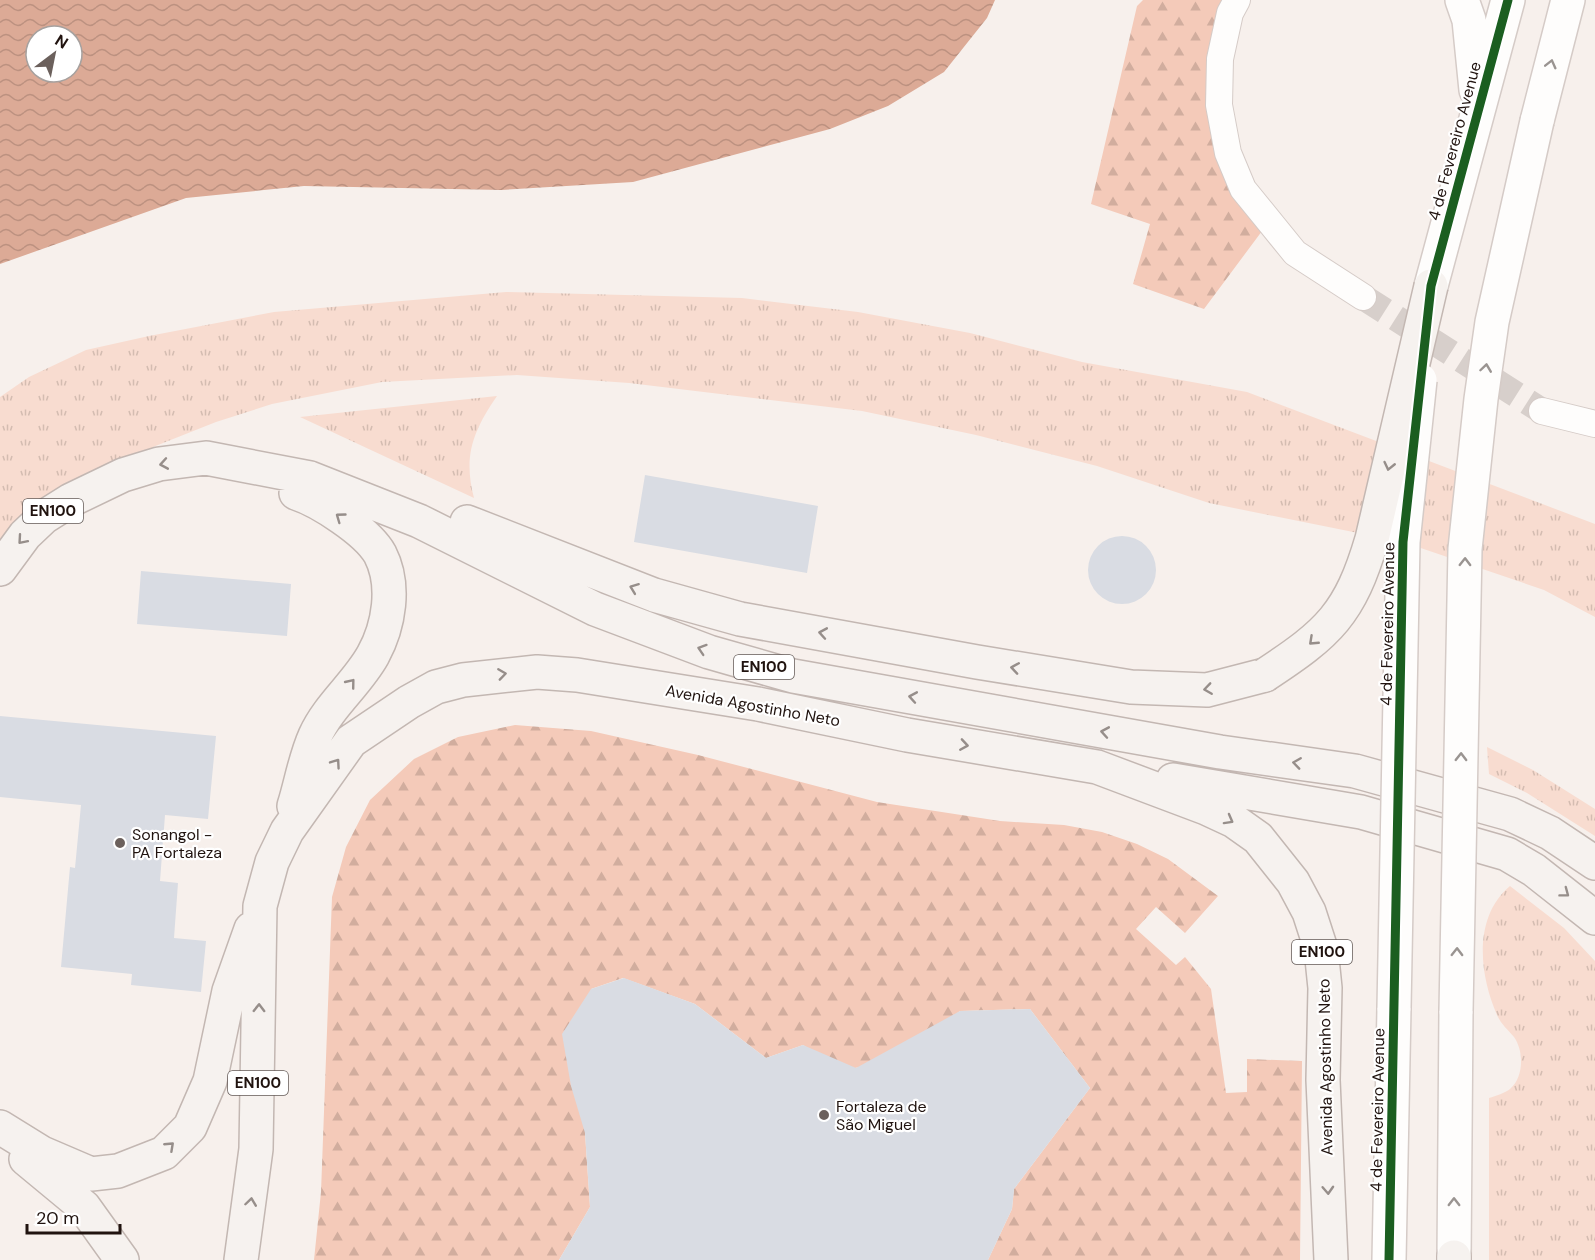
<svg xmlns="http://www.w3.org/2000/svg" width="1595" height="1260" viewBox="0 0 1595 1260" font-family="'DM Sans',sans-serif">
<defs>
<pattern id="grass-tufts" width="24" height="20" patternUnits="userSpaceOnUse" patternTransform="scale(1.5)"><rect width="24" height="20" fill="#f8dcd0"/><path d="M3 7l-1-3M5 7V3M7 7l1-3M15 17l-1-3M17 17v-4M19 17l1-3" fill="none" stroke="#d4bcb1"/></pattern>
<pattern id="forest-firs" width="22" height="20" patternUnits="userSpaceOnUse" patternTransform="scale(1.5)"><rect width="22" height="20" fill="#f4cab9"/><path d="M5 1l3.5 6h-7zM16 11l3.5 6h-7z" fill="#d1ad9e"/></pattern>
<pattern id="water-waves" width="16" height="10" patternUnits="userSpaceOnUse" patternTransform="scale(1.5)"><rect width="16" height="10" fill="#dcaa96"/><path d="M0 5q4-4 8 0t8 0" fill="none" stroke="#bc9180"/></pattern>
</defs>
<rect width="100%" height="100%" fill="#f7f0ec"/>
<path fill="url(#grass-tufts)" d="M506,292l236,6 116,14 112,21 112,29 165,30 348,132v93l-51,-27 -141,-48 -194,-39 -112,-37 -121,-31 -114,-24 -233,-28 -112,-8 -135,7 -110,22 -56,18 -63,25 -30,28 -123,94v-172l29,-20 57,-27 63,-14 125,-24z
M497,396c-24,35 -34,60 -23,102l-174,-81z
M1487,747l46,23 62,39v27l-68,-43 -38,-19z
M1510,886l54,42 31,33v299h-106v-162c7,-2 16,-5 21,-9 14,-12 14,-38 4,-52 -6,-7 -13,-13 -17,-22 -18,-41 -24,-98 13,-129z"/>
<path fill="url(#forest-firs)" d="M1143,0h94l-18,105 49,118 -64,86 -71,-25 17,-60 -59,-20 46,-198z
M515,725l76,6 107,24 179,47 123,19 64,4 38,7 35,12 31,15 50,37 -33,37 -29,-26 -20,22 40,36 9,-8 26,32 15,104 21,-1v-33l55,2 -2,199h-312l24,-51 2,-20 76,-101 -60,-79 -70,2 -62,49 -54,10 -41,-25 -37,13 -71,-54 -72,-26 -32,11 -6,144 5,74 -31,53h-245l7,-68 11,-295 14,-50 24,-47 44,-41 44,-22z"/>
<path fill="url(#water-waves)" fill-rule="evenodd" d="M0,0h995l-8,18 -43,54 -56,34 -58,23 -197,53 -132,8 -197,-4 -118,12 -186,66zM36,36h36v36h-36z"/>
<path fill="#d9dce3" d="M645,475l173,31 -11,67 -173,-31z
M1088 570a34 34 0 1 1 68 0a34 34 0 1 1-68 0Z
M141,571l150,13 -4,52 -150,-12z
M0,716l216,20 -8,83 -43,-4 -5,66 18,2 -4,55 32,3 -5,51 -70,-7 1,-11 -71,-7 9,-100 5,1 6,-63 -81,-8z
M624,978l71,26 71,54 37,-13 53,23 104,-57 70,-2 60,79 -76,101 -2,20 -24,51h-429l31,-53 -5,-74 -14,-47 -9,-52 29,-45z"/>
<g fill="none" stroke-linecap="round" stroke-linejoin="round">
<path stroke="#d7cfcb" stroke-width="26" stroke-dasharray="26 13" stroke-linecap="butt" d="M1363,297l179,114"/>
<defs>
<path id="street" d="M1237,0l-7,13 -10,46 -1,46 9,48 15,36 52,64 68,44
M1542,411l53,13"/>
<path id="secondary" d="M1462,0l7,20 7,70
M1537,121l31,-121
M1431,286l77,-286
M1389,1260l5,-252
M1454,1260l2,-249"/>
<path id="primary" d="M467,522l187,73 86,24 237,43 154,25 76,3 58,-15
M0,569l25,-34 19,-18 27,-17 52,-25 36,-11 47,-6 104,20 109,43 176,88 114,43 84,24 427,76 135,19 155,43 40,19 45,30
M1173,780l188,32 146,42 27,16 61,48
M294,806c7,-22 11,-48 21,-70 14,-31 42,-52 58,-81 16,-29 23,-70 7,-101 -13,-23 -60,-53 -84,-61
M0,1127l42,26 49,21 27,-3 46,-18 26,-26 20,-46 19,-90 22,-62
M26,1159l58,48 38,53
M1454,1257v3
M241,1260l15,-111 4,-243 12,-44 15,-31 64,-90 58,-39 27,-15 27,-7 74,-8 40,3 181,29 149,31 190,32 109,41 28,13 24,17 35,44 16,30 12,37 4,39 -2,92 8,180"/>
</defs>
<use href="#street" stroke="#d5cbc7" stroke-width="28"/>
<use href="#secondary" stroke="#d5cbc7" stroke-width="36"/>
<use href="#primary" stroke="#c3b7b2" stroke-width="36"/>
<use href="#street" stroke="#fefdfc" stroke-width="26"/>
<use href="#secondary" stroke="#fefdfc" stroke-width="33"/>
<use href="#primary" stroke="#f6f2ef" stroke-width="33"/>
<defs>
<path id="secondary-bridge" d="M1394,1008l9,-466 17,-162
M1456,1011l9,-462 16,-150 11,-77 45,-201"/>
<path id="primary-bridge" d="M1265,675c64,-42 85,-61 107,-136l59,-253"/>
</defs>
<use href="#secondary-bridge" stroke="#d5cbc7" stroke-width="36" stroke-linecap="butt"/>
<use href="#primary-bridge" stroke="#c3b7b2" stroke-width="36" stroke-linecap="butt"/>
<use href="#secondary-bridge" stroke="#fefdfc" stroke-width="33"/>
<use href="#primary-bridge" stroke="#f6f2ef" stroke-width="33"/>
<defs>
<path id="cycleway" d="M1389,1260l14,-718 28,-256 77,-286"/>
</defs>
<use href="#cycleway" stroke="#fff" stroke-width="13"/>
<use href="#cycleway" stroke="#1b5e20" stroke-width="9"/>
</g>
<defs><path id="oneway-chevron" d="M-2-3.5L2.5 0L-2 3.5" fill="none" stroke-width="1.6" stroke-linecap="round" stroke-linejoin="round" transform="scale(1.5)"/></defs>
<g stroke="#9a9491">
<use href="#oneway-chevron" transform="translate(1551 64) rotate(-76)"/>
<use href="#oneway-chevron" transform="translate(1486 368) rotate(-82)"/>
<use href="#oneway-chevron" transform="translate(1465 562) rotate(-89)"/>
<use href="#oneway-chevron" transform="translate(1461 757) rotate(-89)"/>
<use href="#oneway-chevron" transform="translate(1457 952) rotate(-89)"/>
<use href="#oneway-chevron" transform="translate(1454 1202) rotate(-90)"/>
</g>
<g stroke="#968e8a">
<use href="#oneway-chevron" transform="translate(164 464) rotate(170)"/>
<use href="#oneway-chevron" transform="translate(1389 466) rotate(103)"/>
<use href="#oneway-chevron" transform="translate(340 517) rotate(-144)"/>
<use href="#oneway-chevron" transform="translate(22 540) rotate(131)"/>
<use href="#oneway-chevron" transform="translate(634 588) rotate(-159)"/>
<use href="#oneway-chevron" transform="translate(823 633) rotate(-170)"/>
<use href="#oneway-chevron" transform="translate(1313 641) rotate(137)"/>
<use href="#oneway-chevron" transform="translate(702 649) rotate(-162)"/>
<use href="#oneway-chevron" transform="translate(1015 668) rotate(-171)"/>
<use href="#oneway-chevron" transform="translate(502 674) rotate(-8)"/>
<use href="#oneway-chevron" transform="translate(351 683) rotate(-51)"/>
<use href="#oneway-chevron" transform="translate(1208 689) rotate(172)"/>
<use href="#oneway-chevron" transform="translate(913 697) rotate(-170)"/>
<use href="#oneway-chevron" transform="translate(1105 732) rotate(-170)"/>
<use href="#oneway-chevron" transform="translate(964 745) rotate(9)"/>
<use href="#oneway-chevron" transform="translate(336 763) rotate(-55)"/>
<use href="#oneway-chevron" transform="translate(1297 763) rotate(-172)"/>
<use href="#oneway-chevron" transform="translate(1229 820) rotate(29)"/>
<use href="#oneway-chevron" transform="translate(1565 893) rotate(37)"/>
<use href="#oneway-chevron" transform="translate(259 1008) rotate(-89)"/>
<use href="#oneway-chevron" transform="translate(170 1146) rotate(-43)"/>
<use href="#oneway-chevron" transform="translate(1328 1190) rotate(87)"/>
<use href="#oneway-chevron" transform="translate(251 1202) rotate(-82)"/>
</g>
<g fill="#6b605c" stroke="#fff" stroke-width="2">
<circle cx="120" cy="843" r="6"/>
<circle cx="824" cy="1115" r="6"/>
</g>
<g text-anchor="middle" stroke-width="4.5" stroke-linejoin="round" paint-order="stroke">
<g fill="#fff" stroke="#635a57" stroke-width="1.5">
<rect x="23" y="499" width="60" height="24" rx="4.5"/>
<rect x="734" y="655" width="60" height="24" rx="4.5"/>
<rect x="1292" y="940" width="60" height="24" rx="4.5"/>
<rect x="228" y="1071" width="60" height="24" rx="4.5"/>
</g>
<g font-size="15" font-weight="bold" fill="#20130f">
<text x="53" y="516">EN100</text>
<text x="764" y="672">EN100</text>
<text x="1322" y="957">EN100</text>
<text x="258" y="1088">EN100</text>
</g>
<g font-size="16" fill="#20130f" stroke="#fff">
<text transform="translate(1454 141) rotate(-75)" y="6">4 de Fevereiro Avenue</text>
<text transform="translate(1387 624) rotate(-89)" y="6">4 de Fevereiro Avenue</text>
<text transform="translate(753 705) rotate(10)" y="6">Avenida Agostinho Neto</text>
<text transform="translate(1325 1067) rotate(-91)" y="6">Avenida Agostinho Neto</text>
<text transform="translate(1377 1110) rotate(-89)" y="6">4 de Fevereiro Avenue</text>
</g>
<g font-size="16" fill="#20130f" stroke="#fff" text-anchor="start">
<text x="132" y="840">Sonangol -<tspan x="132" dy="18">PA Fortaleza</tspan></text>
<text x="836" y="1112">Fortaleza de<tspan x="836" dy="18">São Miguel</tspan></text>
</g>
</g>
<g transform="translate(54 54) rotate(32)"><circle r="28" fill="#ffffff" stroke="#a6a19f" stroke-width="1.5"/>
<path d="M0-4.5L10 22L0 15L-10 22Z" fill="#6b605c"/>
<text y="-9" font-size="16" font-weight="bold" text-anchor="middle" fill="#20130f">N</text>
</g>
<path d="M27 1224v9h93v-9" fill="none" stroke="#20130f" stroke-width="3"/>
<text x="36" y="1224" font-size="18" fill="#20130f" stroke="#ffffff" stroke-width="4.5" paint-order="stroke">20 m</text>
</svg>
